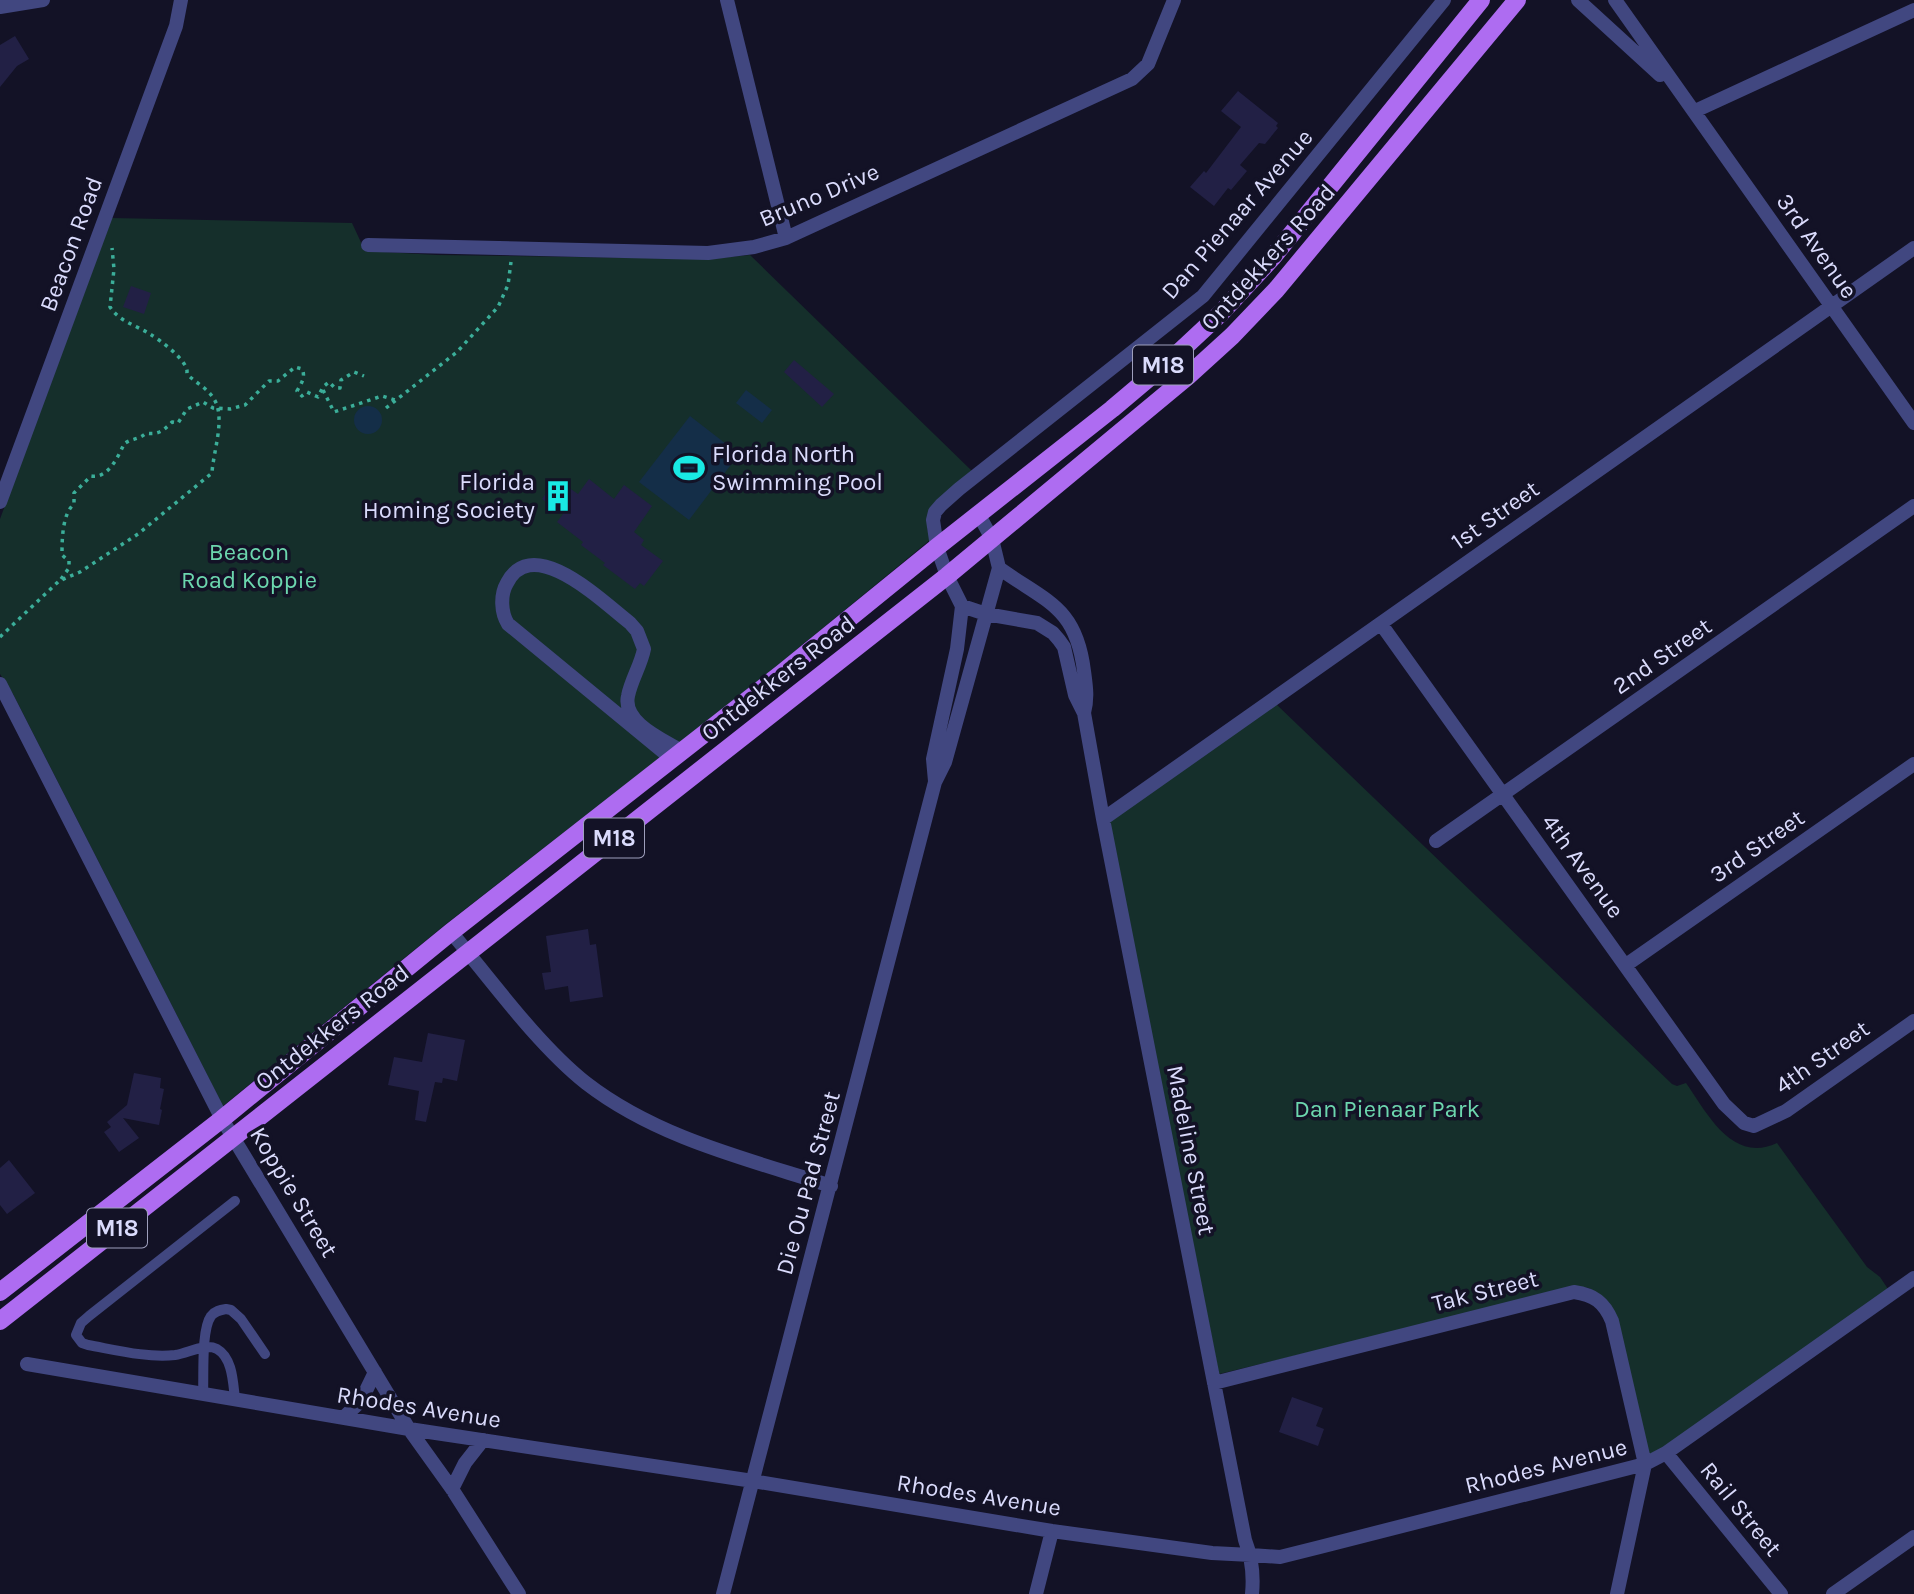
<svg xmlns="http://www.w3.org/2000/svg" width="1914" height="1594" viewBox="0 0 1914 1594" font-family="Karla,sans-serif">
<rect width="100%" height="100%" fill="#131226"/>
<path fill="#152f2b" d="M112,218l240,5 13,28 72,4 272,4 41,-4 222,216 -45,56 3,13 -174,143 -310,241 -223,182 -210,-412 -13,-20v-155z
M1276,704l396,380 5,2 9,-3c21,30 46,81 91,60l90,124 13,10 8,12 -222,157 -17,9 -43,-156 -17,-11 -8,-1 -362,87 -110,-552z"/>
<path fill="#142e48" d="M746,390l26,20 -10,13 -26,-20z
M354 420a14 14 0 1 1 28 0a14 14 0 1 1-28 0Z
M690,416l49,38 -50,66 -50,-38z"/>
<path fill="#222045" d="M15,36l14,23 -12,7 -17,21v-42z
M1238,91l40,32 -2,3 2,2 -13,16 -6,-1 -19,22 7,6 -16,19 -3,-2 -14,18 -24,-19 14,-16 2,2 35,-46 -20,-16z
M131,286l20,7 -7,21 -21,-7z
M794,360l40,34 -12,13 -38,-35z
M556,479l22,15 11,-15 25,20 10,-14 28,21 -18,26 10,8 -3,5 22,16 -19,25 -4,-3 -5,6 -32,-24 2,-2 -24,-18 2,-3 -26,-20 6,-8 -21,-15z
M588,929l2,16 6,-1 7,53 -33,5 -2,-16 -23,4 -3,-17 9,-1 -5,-36z
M428,1033l37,7 -8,41 -14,-3 -1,5 -7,-1 -9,40 -11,-2 4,-29 -31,-6 6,-28 28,5z
M134,1073l27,5 -1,10 4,1 -4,20 2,1 -3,15 -36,-7 16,20 -20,14 -15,-20 7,-5 -4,-5 20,-17z
M9,1160l26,33 -28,21 -7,-9v-37z
M1292,1397l31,11 -7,18 8,3 -6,17 -39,-14z"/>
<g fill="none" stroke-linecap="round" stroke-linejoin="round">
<path stroke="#3bae99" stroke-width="3.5" stroke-dasharray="3.5 5" stroke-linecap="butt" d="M323,390l11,22 48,-16 13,4
M386,408l71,-56 41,-45 10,-22 3,-23
M61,579l8,-11v-7l-7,-6c0,-14 0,-41 12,-51v-11l17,-17c17,3 27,-19 33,-32 7,-6 15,-4 22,-11 12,2 17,-2 26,-11l6,1 9,-14 16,-7 10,6 17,1 15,-4 24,-24h9l17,-14 7,2c4,8 -1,15 -5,22l5,5 5,-4 11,5 5,-10 6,-5 6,6h5l1,-8 13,-8 10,4
M0,637l59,-56 21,-9 58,-38 74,-61c1,-21 14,-55 2,-74 -6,-10 -16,-15 -24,-22 -6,-6 -1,-2 -4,-10 -6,-12 -25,-26 -36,-33 -15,-9 -31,-13 -40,-27l4,-38 -2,-21"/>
<path stroke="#414780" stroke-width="10" d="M235,1201l-146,115 -8,7 -5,12 6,8 6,2c28,5 59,13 87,10 14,-2 29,-12 42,-6 16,9 16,35 18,50
M203,1394c1,-18 -2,-64 8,-78 4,-5 9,-6 15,-7l5,1 10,9 24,35"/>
<path stroke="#414780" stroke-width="14" d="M727,0l59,238
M1578,0l82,75
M1615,0l299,423
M0,7l43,-7
M1695,111l219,-101
M368,245l340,8 46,-6 32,-9 346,-159 16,-15 26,-64
M0,502l176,-476 5,-26
M999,568c47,34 77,38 85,103 2,15 4,27 0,42
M962,606l24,8 51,9 16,10 6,7 5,7 11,48 9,18 19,106 142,721c7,18 9,34 7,54
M1381,624l343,480 20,19 10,3 32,-15 128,-90
M0,684l222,435 187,310 43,60 67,105
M672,759l-164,-135c-7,-11 -8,-29 -1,-41 26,-51 98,21 123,40l7,8 7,18c-3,16 -13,31 -16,47 -6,27 36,44 55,56
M935,781l-2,-22 24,-110 5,-43 -15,-30 -10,-29 -4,-27 2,-8 6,-7 18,-16 244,-193 241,-296
M1103,819l811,-571
M1436,841l478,-335
M451,932c40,48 87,113 135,151 71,55 161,76 245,103
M1626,965l288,-201
M27,1364l382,65 344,52 299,50 160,22 39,2 29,2 40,-10 325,-83 21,-11 248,-175
M1214,1383l360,-91c20,3 30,10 38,29l33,143 -28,130
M343,1418l18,-17 14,-29
M1666,1453l115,141
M452,1489l13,-26 18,-23
M723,1594l212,-812 10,-20 54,-194 -7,-29 -13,-24
M1036,1594l16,-63
M1833,1594l81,-57"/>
<path stroke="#ae6cf1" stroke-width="18" d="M0,1292l222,-173 229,-187 331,-259 155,-126 175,-138 64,-54 45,-42 51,-55 209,-258
M0,1321l947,-745 241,-200 44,-40 44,-46 241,-290"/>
</g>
<defs>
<symbol id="stadium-bare" viewBox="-9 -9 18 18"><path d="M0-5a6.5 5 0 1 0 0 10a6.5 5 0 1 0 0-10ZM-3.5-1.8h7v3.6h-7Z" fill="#19e9e4" stroke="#131226" stroke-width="2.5" paint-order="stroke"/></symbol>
<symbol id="building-bare" viewBox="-9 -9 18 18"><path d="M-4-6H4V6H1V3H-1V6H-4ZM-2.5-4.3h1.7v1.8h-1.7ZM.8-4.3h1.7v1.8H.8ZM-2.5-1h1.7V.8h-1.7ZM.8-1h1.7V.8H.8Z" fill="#19e9e4" stroke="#131226" stroke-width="2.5" paint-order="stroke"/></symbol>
</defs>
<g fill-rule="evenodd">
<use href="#stadium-bare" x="667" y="446" width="44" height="44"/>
<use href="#building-bare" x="536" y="474" width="44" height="44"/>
</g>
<g text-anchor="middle" stroke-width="7" stroke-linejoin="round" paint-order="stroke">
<g fill="#131226" stroke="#9e9fbc" stroke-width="2">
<rect x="1133" y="345.5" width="60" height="39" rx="5"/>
<rect x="584" y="818.5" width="60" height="39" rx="5"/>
<rect x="87" y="1208.5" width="60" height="39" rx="5"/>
</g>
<g font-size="23" font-weight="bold" fill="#dadbfc">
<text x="1163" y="373">M18</text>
<text x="614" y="846">M18</text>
<text x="117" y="1236">M18</text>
</g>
<g font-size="24" fill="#dadbfc" stroke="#131226">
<text transform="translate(819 195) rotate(-23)" y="8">Bruno Drive</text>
<text transform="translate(1237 214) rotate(-49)" y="8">Dan Pienaar Avenue</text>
<text transform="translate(71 244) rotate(-70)" y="8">Beacon Road</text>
<text transform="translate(1817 246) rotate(55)" y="8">3rd Avenue</text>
<text transform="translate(1268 257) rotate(-48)" y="8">Ontdekkers Road</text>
<text transform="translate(1495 515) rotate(-35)" y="8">1st Street</text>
<text transform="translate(1662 656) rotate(-35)" y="8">2nd Street</text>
<text transform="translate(778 678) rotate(-38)" y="8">Ontdekkers Road</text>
<text transform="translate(1757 846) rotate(-35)" y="8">3rd Street</text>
<text transform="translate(1583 866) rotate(54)" y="8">4th Avenue</text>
<text transform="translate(332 1027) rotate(-38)" y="8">Ontdekkers Road</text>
<text transform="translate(1822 1057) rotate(-35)" y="8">4th Street</text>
<text transform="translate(1191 1150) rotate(79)" y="8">Madeline Street</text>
<text transform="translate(808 1183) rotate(-75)" y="8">Die Ou Pad Street</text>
<text transform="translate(294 1192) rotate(59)" y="8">Koppie Street</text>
<text transform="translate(1485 1291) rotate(-14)" y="8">Tak Street</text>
<text transform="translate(419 1407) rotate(9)" y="8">Rhodes Avenue</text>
<text transform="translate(1546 1466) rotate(-14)" y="8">Rhodes Avenue</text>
<text transform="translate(979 1495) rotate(9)" y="8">Rhodes Avenue</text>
<text transform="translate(1741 1509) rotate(51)" y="8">Rail Street</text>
</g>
<g font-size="24" fill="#dadbfc" stroke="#131226" text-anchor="start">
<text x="712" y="462">Florida North<tspan x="712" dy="28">Swimming Pool</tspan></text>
<text x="535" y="490" text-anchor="end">Florida<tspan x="535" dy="28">Homing Society</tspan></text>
</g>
<g font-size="24" fill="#6cd6ae" stroke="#131226">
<text x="249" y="560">Beacon<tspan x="249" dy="28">Road Koppie</tspan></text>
<text x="1387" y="1117">Dan Pienaar Park</text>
</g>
</g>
</svg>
